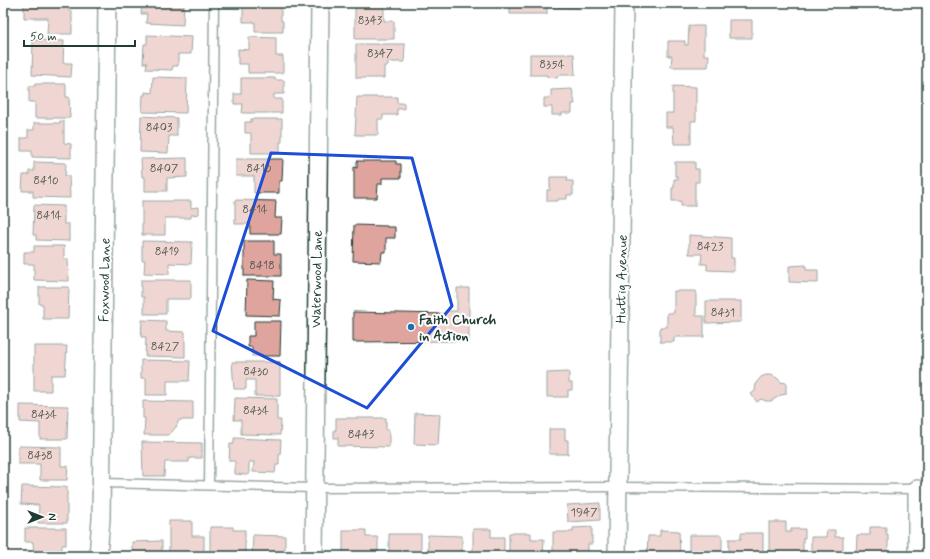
<svg xmlns="http://www.w3.org/2000/svg" width="930" height="559" viewBox="0 0 930 559" font-family="Mynerve,sans-serif">
<rect width="100%" height="100%" fill="#fff"/>
<filter id="ink" filterUnits="userSpaceOnUse"><feTurbulence type="fractalNoise" baseFrequency=".025" numOctaves="2"/><feDisplacementMap in="SourceGraphic" scale="8" xChannelSelector="R" yChannelSelector="G"/><feConvolveMatrix kernelMatrix="1 2 1 2 8 2 1 2 1" color-interpolation-filters="sRGB"/></filter>
<g filter="url(#ink)">
<path fill="#dea49d" stroke="#1f3d34" d="M24,3h45v8h3v23h-25l1,-16h-24z
M142,3h42l-1,22 -37,-2 1,-9h-6z
M249,3h32v18h2v11h-28v-10h-12v-16h6z
M355,3h29v18h10v18h-39z
M510,3h37v11h-37z
M549,3h30l-1,5 -29,-1z
M729,20h23v18h-23z
M689,26h15v29h5l-1,12h-37l1,-11h-4v-15h17v4h3z
M147,35l45,2 -1,17h-13v12h-5l-1,4 -26,-1 1,-6h-4l1,-19h3z
M249,37l27,1v18h7v17h-35v-9h-10v-15l11,1z
M33,40l31,1 -1,22h9l-1,14 -39,-2z
M356,44h49l-1,18h-16v4h-4v12h-28z
M530,54h44l1,21h-17l-1,3 -10,-1v-2h-17z
M153,77l34,1 -1,35 -44,-1 1,-17h2v-3l7,1z
M241,78h34v2h9v14h-10v5h8v14h-40l1,-9h-9v-10h7z
M35,84h31v13h3l1,21h-35v-16h-6v-16h6z
M673,86l23,1v34h-5v23h-17l-1,-17h-7v-14h7z
M572,89l3,15h-3v9h-10v2h-10v-8h-8v-9h7v-8z
M357,97h40v6h7v6h-7v6h-14v4h-5v16h-23z
M141,116l36,2v18h-8l-1,17 -28,-1z
M251,119h31v23h-2v11h-29v-20h-6v-11h6z
M60,121h4v22l7,1v14l-39,-1v-6h-11v-13h7v-8h6v-7h26z
M187,158v19l-20,1v13h-22v-14h-3l-1,-18z
M236,159h47l-1,22h-3v12h-25v-17h-18z
M357,161h39v3h5v14h-19v6h-4l-1,14h-23v-31l3,1z
M34,162l32,1 -1,13h4l1,22 -37,-1v-6h-11l1,-16h6v-4h5z
M675,162h20v7h4v13h-4v24h-14v-5h-9v-13h2v-9h4v-3h-3z
M550,177h18l-1,4h6v14h-6v4h-9v2h-11v-11h3z
M235,200l41,1 -1,17h7l-1,16h-31v-10h-15z
M142,201h49v7l8,-1v7l-8,1v3h-26v17h-23z
M34,205l30,1v18h5v17l-33,-1v-5h-3z
M354,225l33,1v1h8v11h-9v14h-4l-1,10 -28,-1z
M689,235l42,3v20h3v13l-27,-1v-6h-6l1,-10h-13z
M142,241l50,1 -1,22 -22,-1v11l-25,-1 1,-13h-3z
M244,241h30v13h7v22h-37z
M34,246h30v13h4l1,22 -35,-1v-16h-10v-12h10z
M806,265v5h12v13l-29,-1v-16z
M141,280h50v19h-25v15h-22v-17h-3z
M247,280l27,1 -1,18 8,1 -1,16 -34,-1z
M39,287h30l-1,32h-25v-15h-4z
M457,288h12v53l-116,1v-30l93,2v-3h11z
M674,291h22v25h8v21h-30v5h-14v-15h7v-14h7z
M706,301h35v21l-35,1z
M142,320l24,1v10l19,1v25l-40,-1 1,-19h-5z
M254,321h27l-1,35h-28v-9h-4v-11h6z
M34,346h33l-2,29h-14v16h-17z
M141,360l49,1 -1,20h-22v14h-21v-17h-5z
M232,362h48v34h-25v-16h-9v9h-12z
M569,372v11h3v7h-4v7h-21v-24z
M766,375h5l6,3 4,4 5,1v11l-5,1 -10,6h-5l-5,-2 -4,3 -6,-8 4,-3 1,-8 5,-6z
M235,398l42,1v21h4l-1,15 -39,-1v-14h-7z
M143,401l50,1v18h-14l-3,7 -7,8h-25l1,-17h-2z
M20,405l48,1 -1,33h-27v-16l-20,-1z
M415,413l25,1 -2,31 -24,-1z
M336,418h50v12h3v17l-51,-1v-8h-4v-8h2z
M549,429h16v11h3v14h-19z
M234,438l47,2 -1,15h-1v10h-3l-1,8 -22,-1 1,-10h-5v13l-14,-1v-12l-1,-1h-5l1,-17h4z
M142,442l60,1v15h-13v4h-24l-1,14h-21z
M18,446l43,1v19h7l-1,14h-27v-16h-22z
M22,486l45,1v36h-29l1,-18 -18,-1z
M600,503v17l-32,2 -1,-17z
M169,521h23v15h12v20h-35z
M769,522h17v10h5v-3h14v9h-2v18h-34z
M210,527h23v3h12v26h-35z
M592,527v17h-4v12h-35v-24h20v-4z
M870,527h16v7h2v22h-32l1,-21h13z
M25,528h41v17h-4v11h-28l-1,-14h-8z
M473,529h18v8h13v19l-31,-1z
M343,530h23v7h12v18l-35,1z
M660,530l19,1 1,25h-33l1,-20h12z
M827,530h8v7h8v19h-32v-19h15z
M509,533h22v6h13l-1,17h-34z
M741,533h22v23h-34v-17h12z
M389,534h32v22h-32z
M253,535l32,1v20h-33z
M428,535l34,1v20h-34z
M689,535h33v21h-33z
M162,541v15h-30v-14z"/>
<g fill="none" stroke-linecap="round" stroke-linejoin="round">
<defs>
<path id="service" d="M102,483l212,5 304,-1 299,2
M209,485l5,-482"/>
<path id="minor" d="M98,556l3,-37 6,-516
M314,556l6,-553
M617,556l7,-553
M917,556v-67"/>
</defs>
<use href="#service" stroke="#1f3d34" stroke-width="11"/>
<use href="#minor" stroke="#1f3d34" stroke-width="20"/>
<use href="#service" stroke="#fff" stroke-width="8"/>
<use href="#minor" stroke="#fff" stroke-width="17"/>
</g>
</g>
<path d="M0 0H930V559H0ZM271,153l141,5 40,148 -85,102 -154,-77z" fill="#fff" fill-opacity=".55" fill-rule="evenodd"/>
<path fill="none" stroke="#1d4ed8" stroke-width="3" stroke-linejoin="round" d="M271,153l141,5 40,148 -85,102 -154,-77z"/>
<circle fill="#1f6fb2" stroke="#fff" stroke-width="1.5" cx="411" cy="327" r="4"/>
<g text-anchor="middle" stroke-width="4" stroke-linejoin="round" paint-order="stroke">
<g font-size="12" fill="#4f574e">
<text x="370" y="24">8343</text>
<text x="380" y="57">8347</text>
<text x="552" y="68">8354</text>
<text x="159" y="131">8403</text>
<text x="164" y="172">8407</text>
<text x="259" y="172">8410</text>
<text x="46" y="184">8410</text>
<text x="255" y="213">8414</text>
<text x="49" y="219">8414</text>
<text x="710" y="250">8423</text>
<text x="167" y="255">8419</text>
<text x="262" y="269">8418</text>
<text x="723" y="316">8431</text>
<text x="165" y="350">8427</text>
<text x="256" y="375">8430</text>
<text x="256" y="414">8434</text>
<text x="44" y="418">8434</text>
<text x="361" y="438">8443</text>
<text x="40" y="459">8438</text>
<text x="584" y="516">1947</text>
</g>
<g font-size="14" fill="#1f3d34" stroke="#fff">
<text transform="translate(316 279) rotate(-89)" y="5">Waterwood Lane</text>
<text transform="translate(621 279) rotate(-89)" y="5">Huttig Avenue</text>
<text transform="translate(104 280) rotate(-89)" y="5">Foxwood Lane</text>
</g>
<g font-size="14" font-weight="bold" fill="#1f3d34" stroke="#fff" text-anchor="start">
<text x="419" y="324">Faith Church<tspan x="419" dy="16">in Action</tspan></text>
</g>
</g>
<rect width="930" height="559" fill="none" stroke="#fff" stroke-width="16"/>
<rect x="8" y="8" width="914" height="543" fill="none" stroke="#1f3d34" stroke-width="1.5" filter="url(#ink)"/>
<g transform="translate(42 517) rotate(90)" stroke="#ffffff" stroke-width="3" paint-order="stroke">
<path d="M0-3L7 15L0 10L-7 15Z" fill="#1f3d34"/>
<text y="-6" font-size="11" font-weight="bold" text-anchor="middle" fill="#1f3d34">N</text>
</g>
<path d="M24 40v6h111v-6" fill="none" stroke="#1f3d34" stroke-width="2"/>
<text x="30" y="40" font-size="12" fill="#1f3d34" stroke="#ffffff" stroke-width="3" paint-order="stroke">50 m</text>
</svg>
